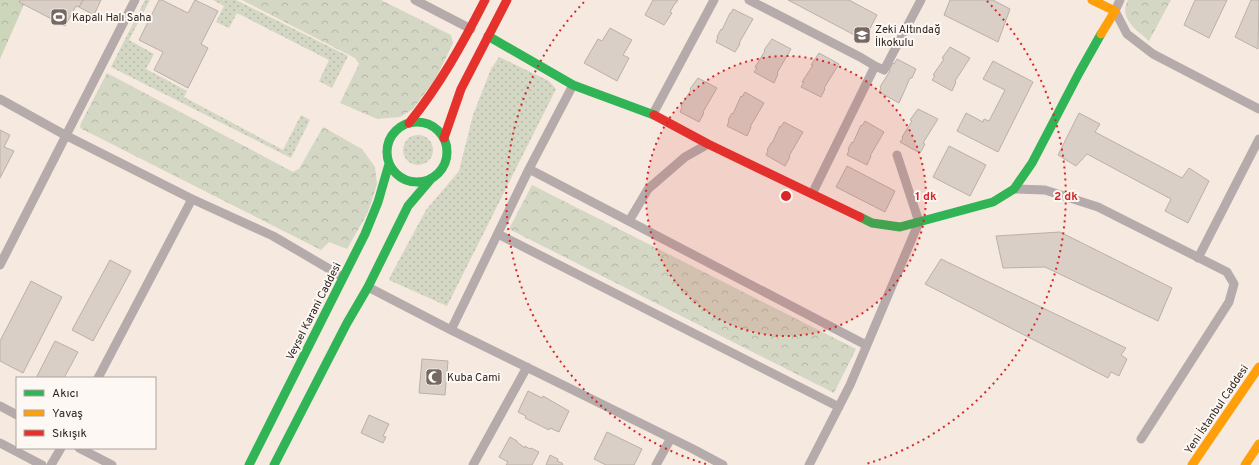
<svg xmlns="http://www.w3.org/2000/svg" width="1259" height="465" viewBox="0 0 1259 465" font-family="Overpass,sans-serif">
<defs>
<pattern id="grass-dots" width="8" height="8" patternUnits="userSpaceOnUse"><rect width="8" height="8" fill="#d3d7c3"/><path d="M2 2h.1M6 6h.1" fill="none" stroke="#b5b8a7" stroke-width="1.8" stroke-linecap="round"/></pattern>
<pattern id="forest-crowns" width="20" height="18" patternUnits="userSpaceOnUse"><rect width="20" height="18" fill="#cdd6ba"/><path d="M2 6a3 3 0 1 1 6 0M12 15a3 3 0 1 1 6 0" fill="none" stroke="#b0b89f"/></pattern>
<pattern id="park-crowns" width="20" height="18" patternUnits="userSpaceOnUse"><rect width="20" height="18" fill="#d3d7c3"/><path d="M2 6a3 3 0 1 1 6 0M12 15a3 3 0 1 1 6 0" fill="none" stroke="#b5b8a7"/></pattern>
</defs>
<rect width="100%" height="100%" fill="#f6e9e0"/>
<path fill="url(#grass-dots)" d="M145,0h5l-21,40 25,14 -8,15 41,22 -3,6 99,53 18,-35 9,5 -19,38 -180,-91z
M213,0h23l112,56 -16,32 -13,-7 10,-21 -92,-47 -8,15 -13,-6 8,-16z
M499,57l50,24 7,8 -109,217 -58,-26 2,-5 35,-65 33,-39 14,-56 18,-46z
M403 150a15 15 0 1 1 30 0a15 15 0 1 1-30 0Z"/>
<path fill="url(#forest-crowns)" d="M0,0h26l-26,59z"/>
<path fill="url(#park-crowns)" d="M242,0h139l70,35 2,8 -17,35 -23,31 -13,8 -23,2 -37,-16 19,-39 -4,-6z
M1128,0h43l-22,41c-12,-11 -31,-22 -21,-41z
M107,73l186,99 6,-3 24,-42 39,22 13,18 2,17 -9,28 -21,37 -18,-7 -8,8 -241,-122 1,-5z
M532,185l324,164 -22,44 -325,-164z"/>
<path fill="#dacfc7" stroke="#bbb0a8" d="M20,0h63l-4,7 -3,-1 -11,20 -46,-24z
M83,0h18l-7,15 -15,-8z
M159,0h3l26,13 7,-13 23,11 -17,33 7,4 -20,40 -34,-18 9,-18 -24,-12z
M653,0h25l-2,3h-1l-5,9 2,1 -8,12 -19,-10z
M788,0h61l28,15 -13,25z
M950,0h43l17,9 -12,33 -54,-27z
M1195,0h32l-18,38 -25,-13z
M1251,0h8l-1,49 -23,-12z
M733,9l20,10 -14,24 1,1 -5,8 -19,-10 2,-5h-1l4,-8 1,1 8,-17h1z
M610,28l22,12 -9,15 6,3 -12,23 -33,-18 14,-24 4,2z
M772,39l19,10 -14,24 1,1 -4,9 -20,-11 3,-4 -2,-1 10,-16 -1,-1z
M950,47l20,11 -15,23 1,1 -4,9 -20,-11 3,-4 -2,-1 11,-16 -2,-1z
M819,53l20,11 -15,24 1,1 -4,8 -20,-10 3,-5h-2l11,-17h-2z
M897,59l19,10 -4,9h-2l-11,25 -20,-11 2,-4 -1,-1 10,-16 -1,-1 4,-7 1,1z
M993,61l40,21 -35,70 -41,-21 9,-18 17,9 1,-3 5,2 16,-31 -22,-11z
M698,78l19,10 -14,24 1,1 -5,9 -19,-10 2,-5 -1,-1 10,-16 -1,-1z
M745,92l19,11 -14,24h1l-4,9 -20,-10 2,-5 -1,-1 4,-7 1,1 8,-18 1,1z
M918,109l20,10 -15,24 2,1 -5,9 -20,-11 3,-4 -1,-1 10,-16 -2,-1z
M1079,113l21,11 -5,8 87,46 7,-10 20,13 -21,42 -23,-12 6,-12 -84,-45 -11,12 -18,-11z
M865,121l19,11 -14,24h1l-4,9 -20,-10 2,-5 -1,-1 4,-7 1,1 8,-18 1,1z
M784,122l19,10 -14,24 1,1 -5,9 -19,-11 2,-4 -1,-1 4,-7h1l8,-17 1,1z
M0,130l10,5 -6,12 10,4 -14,27z
M949,146l37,19 -16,31 -37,-19z
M847,166l48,25 -10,21 -49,-25z
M1060,232l112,56 -14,33 -113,-54 -42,1 -7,-32z
M941,259l185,89 -5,7 6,4 -8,17 -8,-4 -3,6 -183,-94z
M110,260l21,11 -38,70 -21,-11z
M31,281l31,16 -39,76 -23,-12v-20z
M55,341l23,11 -14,26h-28z
M422,359l26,2 -3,34 -26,-2z
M528,391l14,7 1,-2 26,15 -10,21 -9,-4 -1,2 -24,-12 1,-2 -8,-4z
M369,415l20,9 -6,12 3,1 -3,6 -22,-10z
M607,432l35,17 -8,16h-28l-12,-6z
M510,437l7,4v1l8,6v-2l5,3 1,-1 8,4 -7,13h-26l2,-3 -9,-5z
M550,455l8,4 -1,2 5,2 1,2h-17z"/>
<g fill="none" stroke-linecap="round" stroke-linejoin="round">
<path stroke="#b5abaa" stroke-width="9" d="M415,0l56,29
M749,0l111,57 15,9
M1120,0l-5,11 12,23 26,20 106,55
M0,99l65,36 127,64 81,37 70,41
M653,114l61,-114
M529,169l337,176
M1014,189l31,1 53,17 129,65 7,12 -5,18 -88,137
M812,194l63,-128 9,4 37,-70
M629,221l19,-32 37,-32 23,-13
M498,234l341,173
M1198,258l61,-119
M0,265l135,-265
M368,287l83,43 242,119 30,16
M451,330l78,-161 44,-84
M98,378l94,-179
M0,406l17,9
M0,443l42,22
M79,448l33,17
M51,465l10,-17
M473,465l54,-98
M656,465l15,-27
M809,465l41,-80 69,-163 -22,-67"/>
<path stroke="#30b455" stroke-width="9" d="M488,36l85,49 81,30
M387 152a30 30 0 1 1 60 0a30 30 0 1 1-60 0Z
M860,217l12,6 28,4 93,-25 21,-13 18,-26 47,-90 22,-39
M249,465l116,-231 13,-32 11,-38
M274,465l73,-142 21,-36 40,-81 23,-27"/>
<path stroke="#ff9f0a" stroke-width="9" d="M1092,0l23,11 -14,23
M1192,465l67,-98
M1245,465l14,-21"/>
<path stroke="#e5322d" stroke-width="9" d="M654,115l54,29 152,73
M409,123c31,-38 54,-80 76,-123
M444,138l17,-49 46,-89"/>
</g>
<circle cx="786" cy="196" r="140" fill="#d62828" fill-opacity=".12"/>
<g fill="none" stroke="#d62828" stroke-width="2" stroke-dasharray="2 4">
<circle cx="786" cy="196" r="140"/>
<path d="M706 464A280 280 0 0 1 585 1M987 1A280 280 0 0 1 866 464"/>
</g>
<defs>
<symbol id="stadium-square" viewBox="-11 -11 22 22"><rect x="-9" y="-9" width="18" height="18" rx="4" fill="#756962" stroke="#fdf8f4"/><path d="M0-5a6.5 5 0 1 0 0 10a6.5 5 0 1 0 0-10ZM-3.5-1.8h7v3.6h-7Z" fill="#fff"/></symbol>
<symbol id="school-square" viewBox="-11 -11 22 22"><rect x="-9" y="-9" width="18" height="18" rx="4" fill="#756962" stroke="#fdf8f4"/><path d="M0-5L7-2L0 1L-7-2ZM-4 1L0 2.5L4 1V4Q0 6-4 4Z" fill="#fff"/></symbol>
<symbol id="mosque-square" viewBox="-11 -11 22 22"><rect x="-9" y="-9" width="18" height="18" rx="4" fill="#756962" stroke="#fdf8f4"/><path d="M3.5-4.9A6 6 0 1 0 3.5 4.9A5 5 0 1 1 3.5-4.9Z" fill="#fff"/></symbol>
</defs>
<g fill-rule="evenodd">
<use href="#stadium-square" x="49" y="7" width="20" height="20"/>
<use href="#school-square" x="852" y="25" width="20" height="20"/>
<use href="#mosque-square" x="424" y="367" width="20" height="20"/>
</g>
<g text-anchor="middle" stroke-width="4" stroke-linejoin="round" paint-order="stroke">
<g font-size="11" fill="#2f241e" stroke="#fdf8f4" text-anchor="start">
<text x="72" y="21">Kapalı Halı Saha</text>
<text x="875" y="33">Zeki Altındağ<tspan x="875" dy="13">İlkokulu</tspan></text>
<text x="447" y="381">Kuba Cami</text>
</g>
<g font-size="11" fill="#2f241e" stroke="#fdf8f4">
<text transform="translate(313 311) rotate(-63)" y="4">Veysel Karani Caddesi</text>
<text transform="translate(1216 409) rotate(-56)" y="4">Yeni İstanbul Caddesi</text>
</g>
</g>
<circle cx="786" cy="196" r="6" fill="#d62828" stroke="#fdf8f4" stroke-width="2"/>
<g font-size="12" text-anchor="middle" font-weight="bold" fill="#d62828" stroke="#fdf8f4" stroke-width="4" stroke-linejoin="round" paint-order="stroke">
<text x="926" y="200">1 dk</text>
<text x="1066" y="200">2 dk</text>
</g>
<rect x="16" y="377" width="140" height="72" fill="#fdf8f4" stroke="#aba39e"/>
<rect x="24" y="390" width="20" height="6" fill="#30b455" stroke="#aba39e"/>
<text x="52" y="397" font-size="12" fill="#2f241e">Akıcı</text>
<rect x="24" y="410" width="20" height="6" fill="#ff9f0a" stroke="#aba39e"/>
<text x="52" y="417" font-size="12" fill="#2f241e">Yavaş</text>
<rect x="24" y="430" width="20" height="6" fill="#e5322d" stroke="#aba39e"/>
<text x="52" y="437" font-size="12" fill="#2f241e">Sıkışık</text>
</svg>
